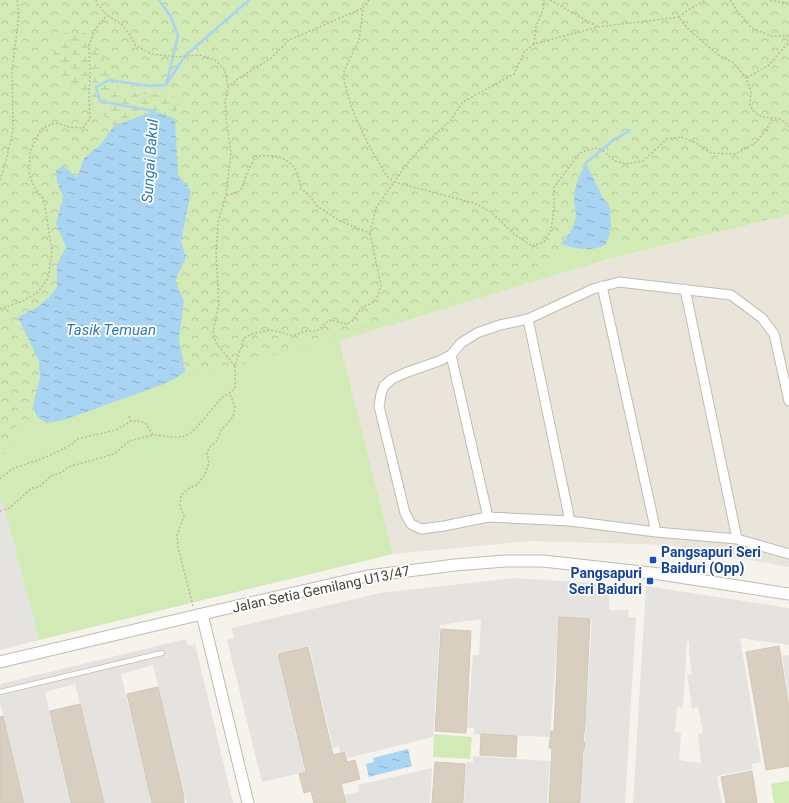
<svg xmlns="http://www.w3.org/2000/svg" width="789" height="803" viewBox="0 0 789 803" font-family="Roboto,sans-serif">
<defs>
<pattern id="forest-crowns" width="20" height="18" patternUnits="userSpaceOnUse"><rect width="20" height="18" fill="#d2eab5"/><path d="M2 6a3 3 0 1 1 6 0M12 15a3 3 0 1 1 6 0" fill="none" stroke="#b6ca9c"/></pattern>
<pattern id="wetland-marsh" width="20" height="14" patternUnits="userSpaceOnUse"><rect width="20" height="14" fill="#d2eab5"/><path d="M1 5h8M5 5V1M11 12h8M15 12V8" fill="none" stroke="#b6ca9c"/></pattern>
<pattern id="water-ripples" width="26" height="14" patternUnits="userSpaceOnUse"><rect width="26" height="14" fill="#a9d4f2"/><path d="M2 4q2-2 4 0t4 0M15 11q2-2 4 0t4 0" fill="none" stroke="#8caec5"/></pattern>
</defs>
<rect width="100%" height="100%" fill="#f6f3ec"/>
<path fill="#eae5da" d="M789,215v352l-120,-22 -139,-4 -137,13 -54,-213 273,-83z"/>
<path fill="#d2eab5" d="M0,0h789v215l-177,43 -273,83 54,213 -354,86 -36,-137 -3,1z
M434,734l38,3 -2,22 -37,-2z
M789,781v22h-15l-3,-19z"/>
<path fill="url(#forest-crowns)" d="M0,0h789v214l-92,23 -38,6 -54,2 5,-12 1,-7 -1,-19 -7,-9 -16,-34 -13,36 2,12 -1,10 -5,10 -9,12 -15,28 -330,100h-31l-6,-33 5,-38 -9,-20 11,-24 -5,-15 10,-51 -13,-16 -3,-56 -61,7 -14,19 -16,13 -7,20 -20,4 6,15 -7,27 10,23 -9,18v21l-8,11 -11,10 -20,10 21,44 1,17 -7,28 4,11 -19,5 -7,29 -11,4z"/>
<path fill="url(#wetland-marsh)" d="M64,33h22l33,56c16,4 31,6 48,4l11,7 -3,19 -21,-8 -40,15 -15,-16 -36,-31 -11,-31z"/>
<path fill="#e5e3e0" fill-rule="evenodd" d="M3,503l36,137 -39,10v-146z
M515,578l95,6 -1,26h19l1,7h7l-11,186h-44l11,-184 -33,-2 -9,120 -76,-3v-6h-7l6,-73h6l2,-36 -41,6 -7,112 -85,21 -2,-7 -6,1 -1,-5 -6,1 -24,-102 -32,7 28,119 -43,10 -35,-142 7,-2 -2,-10 148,-35z
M646,586l143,22v37l-49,-7 21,124 -9,2 1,5 -36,7 5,27h-89zM687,641l2,1v10l3,22 -5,1 5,33 6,-1 5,25 -5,2 3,29 -22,-3 2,-27 -6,-1 2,-25 6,1z
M186,639l2,7 7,-2 38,159h-46l-34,-138 -32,9 31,129h-48l-29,-119 -30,8 25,111h-45l-25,-101v-18z
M789,655v43l-7,-42z
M473,756l77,5 -3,42h-83l2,-41h7z
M432,768l-2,35h-83l-2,-8 14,-3 -1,-7z"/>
<path fill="url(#water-ripples)" d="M154,111l21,8 3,56 13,16 -10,51 5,15 -11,24 9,20 -5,38 6,33 -11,7 -13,6 -97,35 -17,3 -10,-6 -4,-11 7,-28 -1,-17 -21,-44 20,-10 11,-10 8,-10v-22l9,-18 -10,-23 7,-27 -6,-15 -1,-12 8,-4 13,12 7,-20 16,-13 14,-19z
M586,163l17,35 7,9 1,19 -1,7 -5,12c-17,7 -27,4 -44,-1 6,-7 12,-15 14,-24 2,-8 -1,-14 -1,-22 1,-13 6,-24 12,-35z
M408,749l4,17 -43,11 -3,-13 8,-2 -1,-4z"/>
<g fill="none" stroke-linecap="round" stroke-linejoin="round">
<path stroke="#a9d4f2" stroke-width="2.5" d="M167,83l18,-27 64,-56
M153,115l1,-4 -54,-10 -4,-14 13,-7 40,6 17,-1 12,-49 -7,-19 -12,-17
M586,163l25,-21 19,-12"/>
</g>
<path fill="#d8cfc1" stroke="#d3c7b4" d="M559,617l31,2 -5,105 -2,18 2,1 -1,7h-1l-3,53h-31l3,-55h-3l2,-17h3z
M441,629l30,2 -5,102 -31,-2z
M779,646l10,61v59l-23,4 -20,-118z
M308,647l25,108 12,-3 2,10 8,-2 5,19 -19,5 5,19h-32l-3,-12 -7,2 -5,-19 7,-2 -28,-118z
M158,687l26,109v7h-32l-25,-109z
M80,704l24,99h-33l-21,-92z
M3,716l21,87h-24v-86z
M481,734l36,2 -1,21 -36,-2z
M435,762l30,2 -2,39h-31z
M752,771l5,32h-31l-5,-26z"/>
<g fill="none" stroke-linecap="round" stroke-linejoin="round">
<defs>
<path id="service" d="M0,692l162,-39"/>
<path id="minor" d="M602,286l54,246
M685,289l52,250
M528,319l42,202
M451,355l37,162
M789,401l-15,-67 -12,-16 -31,-23 -112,-13 -26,7 -65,30 -28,6 -23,8 -16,10 -10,12 -12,6 -34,12 -13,6 -8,7 -3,8 -2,12 26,107 6,11 10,5 23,-3 44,-9 82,4 86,11 81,7 52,15"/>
<path id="tertiary" d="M202,614l46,189
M0,662l202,-48 166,-38 87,-11 50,-4h38l117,13 129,20"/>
</defs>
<use href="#service" stroke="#c2bbae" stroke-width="6"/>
<use href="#minor" stroke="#c2bbae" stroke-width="11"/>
<use href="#tertiary" stroke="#c2bbae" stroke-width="13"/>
<path stroke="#c4b79f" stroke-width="1.5" stroke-dasharray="2 2" stroke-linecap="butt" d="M96,0l1,4 10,11 14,9 9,11 6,11 16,8 23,3 25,-2 15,5 10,10 3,17
M369,0l-6,8 -4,32 -15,31v10l8,28 16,35 18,31 8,7 15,-21 19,-20 22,-20 13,-19 51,-28 10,-22 10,-8 64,-17 81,-10 9,12 33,28 13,6 12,15 5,13 -1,14 4,7 8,5 19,2 8,8
M550,0l48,27
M730,0l8,12 14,16 19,8h18
M771,0v1l18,2
M679,17l9,-7 18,-10
M534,44l2,-18 7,-16 1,-10
M747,78l22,-13 20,-23
M0,180l6,-19 7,-31 -1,-60 7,-56 -2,-14
M226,195c22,-4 14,-8 22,-24 2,-5 6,-10 8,-15 16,-1 30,-1 40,14 3,5 3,13 5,19l8,6 8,11 23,15 30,12
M0,309l23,-8 15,-9 10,-14 4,-26 -8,-52 -10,-13 -5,-14 1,-22 12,-23 14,-5 13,4 14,1 7,-10 -1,-20 1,-24 -1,-29 6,-16 12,-14
M235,366l-19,-23 -3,-12 6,-27 -3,-49 2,-33 8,-27 5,-43 -4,-25 -2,-25 3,-15 11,-9 32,-20 18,-18 74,-32
M129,416l2,5
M0,479l12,-10 34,-12 25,-12 6,-6 39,-9 15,-9h10l5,3 7,11c10,0 22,4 31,1 11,-2 28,-29 37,-37 5,-5 9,-5 14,-11v-22l9,-28 8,-4 18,-4 10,2 13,4 12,-5h12l12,-11 18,4 5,-3 9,-13 15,-7 5,-15 -11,-53 6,-25 18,-26 80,21 17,9 23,22 18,12 12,-4 7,-12 3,-20v-23l26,-34 15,-5 7,2 13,11 11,3 17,-3 24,-22 14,-2 13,5 17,11 24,1 20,-11 12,-14 5,-11
M0,511l9,-3 23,-20 7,-1 12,-11 11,-4 6,-5 46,-13 15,-13 24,-6
M193,606l-15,-59 -1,-12 7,-19 -4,-10 1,-11 7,-6 9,-4 8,-11 4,-11 -2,-11 3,-5 6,-5 6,-13 11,-12 2,-10 -5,-13"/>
<use href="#service" stroke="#fff" stroke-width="4.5"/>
<use href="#minor" stroke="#fff" stroke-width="9"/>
<use href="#tertiary" stroke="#fff" stroke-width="11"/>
</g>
<g fill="#1a4fb4" stroke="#fff" stroke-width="1.5">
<rect x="649" y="556" width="8" height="8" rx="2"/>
<rect x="646" y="577" width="8" height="8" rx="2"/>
</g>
<g text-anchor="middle" stroke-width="3.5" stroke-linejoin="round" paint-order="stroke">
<g font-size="14" font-weight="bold" fill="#164399" stroke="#fff" text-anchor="start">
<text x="661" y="557">Pangsapuri Seri<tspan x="661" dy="16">Baiduri (Opp)</tspan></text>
<text x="642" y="578" text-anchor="end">Pangsapuri<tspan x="642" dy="16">Seri Baiduri</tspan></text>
</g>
<g font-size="14" fill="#4b4439" stroke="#fff">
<text transform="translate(321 589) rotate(-12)" y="5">Jalan Setia Gemilang U13/47</text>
</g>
<g font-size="15" font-style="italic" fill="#2e7ab2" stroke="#fff">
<text transform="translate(150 161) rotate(-86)" y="5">Sungai Bakul</text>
<text x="111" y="335">Tasik Temuan</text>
</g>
</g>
</svg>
